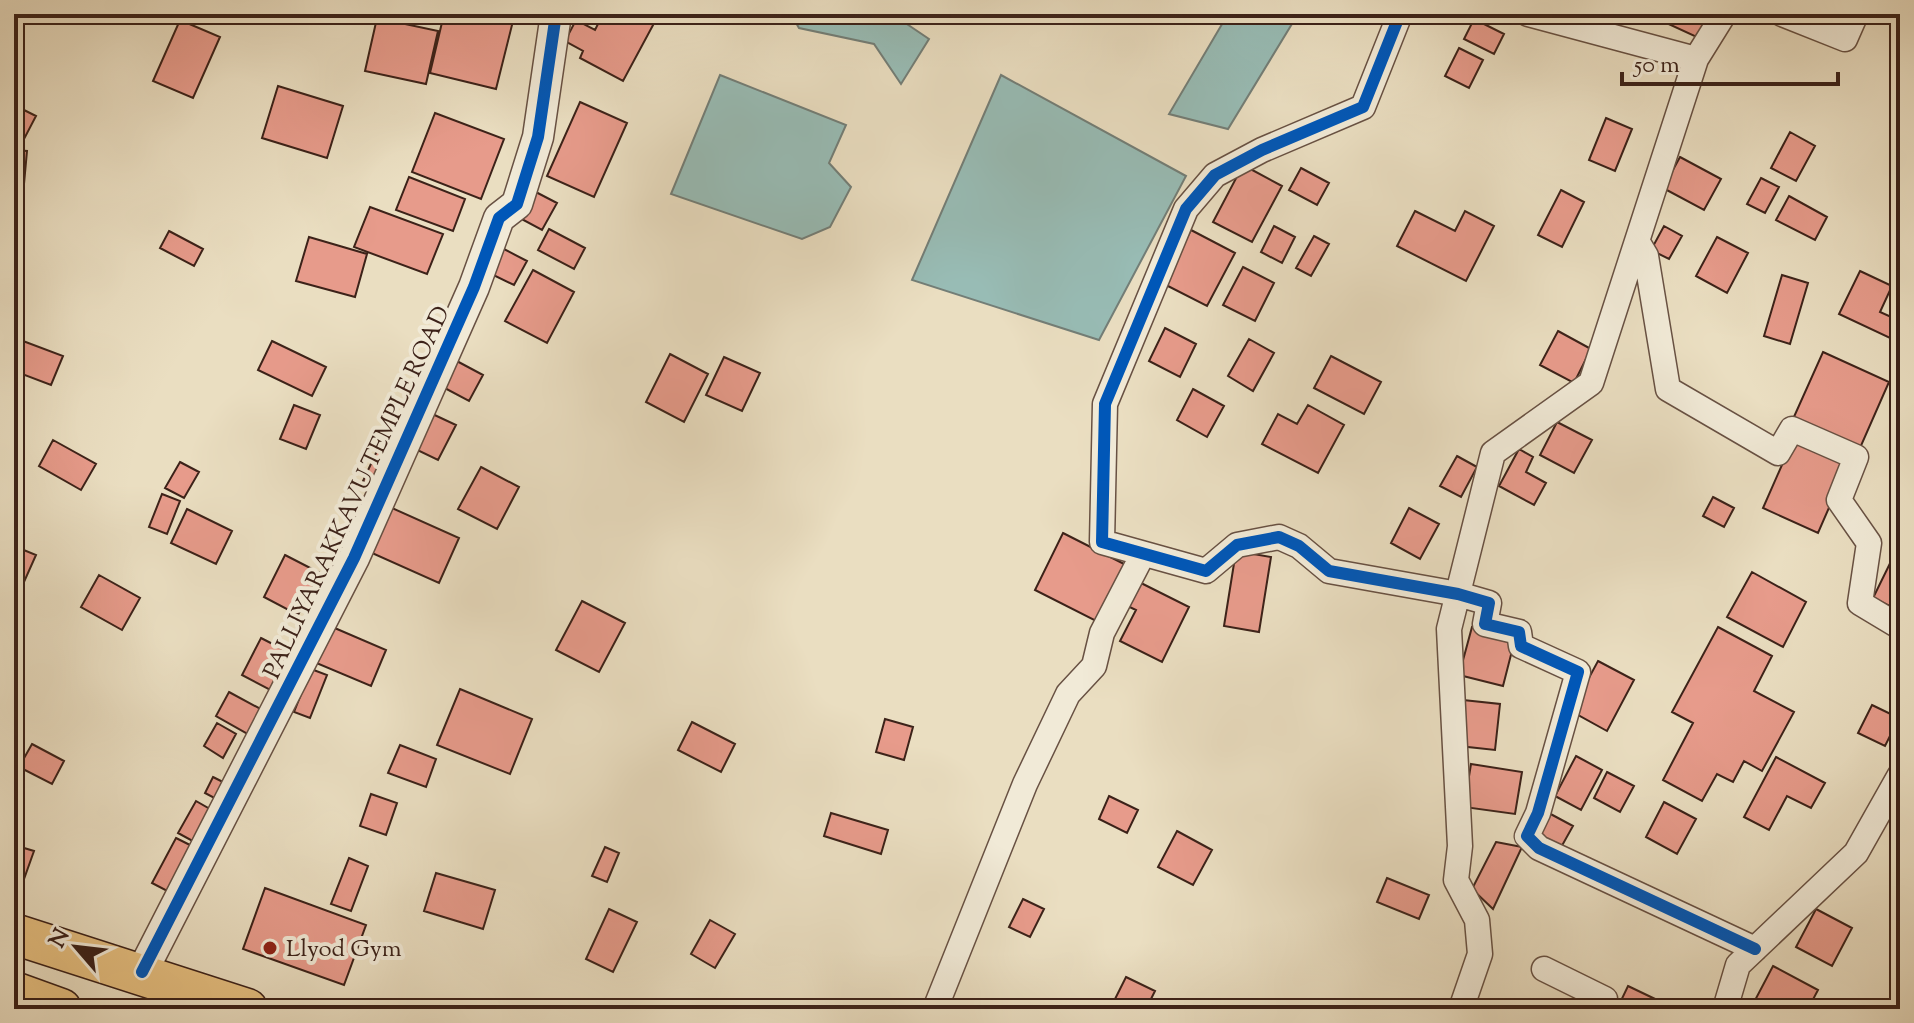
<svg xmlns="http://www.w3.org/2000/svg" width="1914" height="1023" viewBox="0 0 1914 1023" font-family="'Sorts Mill Goudy',serif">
<rect width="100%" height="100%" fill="#eadec1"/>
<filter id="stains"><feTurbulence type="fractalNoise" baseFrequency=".0025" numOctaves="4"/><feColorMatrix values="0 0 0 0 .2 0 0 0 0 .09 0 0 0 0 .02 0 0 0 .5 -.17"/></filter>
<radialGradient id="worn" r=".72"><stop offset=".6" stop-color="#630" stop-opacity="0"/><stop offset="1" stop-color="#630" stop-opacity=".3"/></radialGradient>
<path fill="#98bcb5" stroke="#737e77" stroke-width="2" d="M791,14h101l37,25 -28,45 -27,-40 -75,-16z
M1228,14h70l-70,115 -59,-15z
M720,75l126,50 -17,38 22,24 -21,40 -28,12 -131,-45z
M1001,75l185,101 -87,164 -187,-60z"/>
<path fill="#e79b8b" stroke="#3c2219" stroke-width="2" d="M444,14h41l28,7 -17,68 -66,-16z
M603,14l16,7 4,-7h36l-36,67 -43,-23 3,-7 -18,-10 11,-21 19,10z
M1665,14h47l-11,25 -39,-18z
M377,18l61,13 -12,53 -61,-13z
M1474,19l30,15 -10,20 -30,-15z
M180,20l40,17 -27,61 -40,-17z
M1459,48l24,12 -14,28 -24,-12z
M278,86l65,20 -16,52 -65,-20z
M580,102l47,21 -33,74 -47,-21z
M22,109l14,7 -13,25 -9,-5v-12z
M435,113l69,26 -23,60 -69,-27z
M1606,118l26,11 -17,42 -26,-11z
M1790,132l25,14 -19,35 -25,-13z
M14,150l13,1 -3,33 -10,-1z
M1680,157l41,22 -17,31 -41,-22z
M1243,165l39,21 -30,56 -39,-20z
M1301,168l28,15 -12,22 -28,-15z
M409,177l56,22 -12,32 -57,-21z
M1761,178l18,9 -14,26 -18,-9z
M530,189l27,14 -15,27 -26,-14z
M1561,190l23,12 -22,45 -24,-12z
M1789,196l38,21 -12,23 -39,-20z
M370,207l73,27 -16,40 -73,-27z
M1415,211l40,20 10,-20 29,15 -28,55 -69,-35z
M1274,226l21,11 -13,26 -21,-11z
M1664,226l18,10 -13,23 -18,-9z
M549,229l36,19 -11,21 -36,-19z
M1191,230l44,23 -28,53 -45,-23z
M169,231l34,18 -9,17 -34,-18z
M1314,236l15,8 -18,32 -15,-8z
M309,237l58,17 -12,43 -59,-16z
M1717,237l31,16 -21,40 -31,-17z
M494,244l33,17 -13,24 -33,-16z
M1243,267l31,16 -19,38 -32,-16z
M533,270l41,22 -27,51 -42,-22z
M1860,271l32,15 -12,26 18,8 -8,18 -51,-24z
M1782,275l26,8 -18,61 -26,-8z
M1165,328l31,16 -16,33 -31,-16z
M1558,331l33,18 -17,34 -34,-18z
M1249,339l25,14 -21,38 -25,-15z
M23,341l40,15 -12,29 -37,-14z
M272,341l54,26 -14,29 -54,-26z
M1823,352l66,30 -29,66 -67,-29z
M670,354l38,20 -24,48 -38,-20z
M1331,356l50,26 -17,32 -50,-26z
M724,357l36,16 -18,38 -36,-16z
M453,359l30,16 -14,26 -30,-16z
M1193,389l31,17 -17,31 -30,-17z
M294,405l26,10 -14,34 -26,-10z
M1308,405l36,20 -26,48 -56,-29 16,-30 19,10z
M426,411l30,14 -18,35 -29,-14z
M1557,422l35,18 -18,33 -34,-18z
M1796,433l55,24 -33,76 -55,-25z
M53,440l43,24 -15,26 -42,-24z
M382,440l14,6 -20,42 -13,-7z
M1519,449l14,8 -7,15 20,11 -12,22 -35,-19z
M1457,456l20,11 -16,30 -21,-11z
M180,462l19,10 -15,26 -19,-10z
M481,467l38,20 -22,42 -39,-20z
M162,494l18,7 -13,33 -18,-7z
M1713,497l21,11 -10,19 -21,-11z
M383,504l76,34 -20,45 -76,-34z
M1409,508l30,16 -19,35 -29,-16z
M187,509l45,22 -16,33 -45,-21z
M1063,533l69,35 -28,57 -69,-35z
M1900,543v68l-27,-13z
M14,546l22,9 -16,36 -6,-3z
M1236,551l35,6 -12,75 -35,-6z
M285,555l35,18 -22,42 -34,-18z
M1752,572l54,30 -23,45 -56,-30z
M99,575l41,23 -18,32 -41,-23z
M1131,578l58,29 -27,55 -42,-21 16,-31 -17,-8z
M582,601l43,22 -26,49 -43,-22z
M330,626l56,24 -15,36 -57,-24z
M1472,627l43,12 -12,47 -44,-11z
M1718,627l54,29 -18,35 40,21 -32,59 -18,-10 -11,21 -16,-8 -15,27 -39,-21 30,-57 -21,-11z
M261,638l37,19 -20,37 -36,-19z
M1598,661l36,19 -27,51 -36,-20z
M311,669l16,6 -17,43 -16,-6z
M460,689l72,30 -22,55 -73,-29z
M229,692l39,21 -13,25 -39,-22z
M1463,700l37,4 -5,46 -36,-4z
M1872,705l27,13 -14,28 -27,-13z
M885,719l28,8 -9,33 -28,-8z
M692,722l43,22 -14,28 -43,-22z
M217,723l19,11 -13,24 -19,-12z
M32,744l32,17 -12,23 -33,-17z
M400,745l36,14 -10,28 -38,-14z
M1576,756l26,14 -21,40 -26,-14z
M1776,757l49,26 -14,25 -24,-12 -18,34 -25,-13z
M1471,764l51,8 -7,42 -51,-7z
M1607,772l27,14 -14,26 -26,-14z
M213,777l16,8 -9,16 -15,-8z
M371,794l26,9 -11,32 -26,-9z
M1109,796l29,14 -11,23 -28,-14z
M196,801l19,11 -17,32 -20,-11z
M1664,802l32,17 -19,35 -31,-17z
M1545,811l28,15 -14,25 -28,-15z
M831,813l57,17 -7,24 -57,-18z
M1177,831l35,19 -19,35 -35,-18z
M176,838l22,11 -25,45 -21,-11z
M1496,842l26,5 -29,62 -21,-20z
M14,845l20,6 -15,42 -5,-1z
M605,847l14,6 -12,29 -15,-6z
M349,858l19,8 -17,45 -20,-7z
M436,873l59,17 -12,39 -59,-18z
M1387,878l42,17 -10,24 -42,-17z
M265,888l101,37 -22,60 -101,-36z
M1023,899l21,10 -14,28 -21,-10z
M609,909l28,13 -24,50 -27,-13z
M1816,909l36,19 -20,38 -36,-19z
M710,920l25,14 -20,34 -24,-14z
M1773,966l45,24 -10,19h-45l-10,-5z
M1126,977l29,14 -9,18h-36z
M1628,986l48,23h-59z"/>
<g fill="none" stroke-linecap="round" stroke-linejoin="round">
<defs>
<path id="minor" d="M1400,14l-37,93 -101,43 -47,25 -29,34 -81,195 -3,138 104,29 31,-26 42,-8 20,9 30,25 129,23 31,9 -4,21 34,8 2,14 57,26 -40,141 -11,23 12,12 216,101
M1782,14l63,25 11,-25
M1696,59l28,-45
M1637,241l9,15 22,133 110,64 14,-24 64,28 -17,43 30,43 -9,60 40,24
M1544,969l61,30 -1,10
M935,1009l90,-225 43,-90 26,-28 8,-33 41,-79
M1461,1009l19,-55 -3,-34 -21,-40 4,-34 -11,-217 44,-176 98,-70 105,-324 -168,-45
M1725,1009l13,-44 118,-112 44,-78"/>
<path id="tertiary" d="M142,972l212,-414 120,-271 25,-69 18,-14 21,-67 18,-123"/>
<path id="trunk" d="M14,934l233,75
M14,992l47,17"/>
</defs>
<use href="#minor" stroke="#685143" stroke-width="27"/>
<use href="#tertiary" stroke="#685143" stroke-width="33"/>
<use href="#trunk" stroke="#3c2219" stroke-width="43"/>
<use href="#minor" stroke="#f1ead7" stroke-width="24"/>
<use href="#tertiary" stroke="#f1ead7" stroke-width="30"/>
<use href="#trunk" stroke="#e5bf80" stroke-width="40"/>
<defs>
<path id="cycleway" d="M1400,14l-37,93 -101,43 -47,25 -29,34 -81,195 -3,138 104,29 31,-26 42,-8 20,9 30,25 129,23 31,9 -4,21 34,8 2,14 57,26 -40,141 -11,23 12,12 216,101
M142,972l212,-414 120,-271 25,-69 18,-14 21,-67 18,-123"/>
</defs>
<use href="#cycleway" stroke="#f1ead7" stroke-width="17"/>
<use href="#cycleway" stroke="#0057b8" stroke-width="12"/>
</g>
<circle fill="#8f2418" stroke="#f1ead7" stroke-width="3" cx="270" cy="948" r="8"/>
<g text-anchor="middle" stroke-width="8" stroke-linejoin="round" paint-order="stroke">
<g font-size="24" fill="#3c2219" stroke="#f1ead7">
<text transform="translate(356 492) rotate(-65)" y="8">PALLIYARAKKAVU TEMPLE ROAD</text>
</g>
<g font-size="24" fill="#3c2219" stroke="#f1ead7" text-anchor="start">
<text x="286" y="956">Llyod Gym</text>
</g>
</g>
<rect width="1914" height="1023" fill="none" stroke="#eadec1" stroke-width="48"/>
<rect x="16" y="16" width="1882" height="991" fill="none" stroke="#3c2219" stroke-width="4"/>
<rect x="24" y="24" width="1866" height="975" fill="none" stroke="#3c2219" stroke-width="2"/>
<g transform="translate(76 947) rotate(298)" stroke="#f1ead7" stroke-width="6" paint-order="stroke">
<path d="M0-6L14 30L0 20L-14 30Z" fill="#3c2219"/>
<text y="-12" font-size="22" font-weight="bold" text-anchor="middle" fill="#3c2219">N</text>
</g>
<path d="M1622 72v12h216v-12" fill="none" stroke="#3c2219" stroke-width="4"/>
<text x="1634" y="72" font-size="24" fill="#3c2219" stroke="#f1ead7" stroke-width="6" paint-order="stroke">50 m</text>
<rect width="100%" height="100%" filter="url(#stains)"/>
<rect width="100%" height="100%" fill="url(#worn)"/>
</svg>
